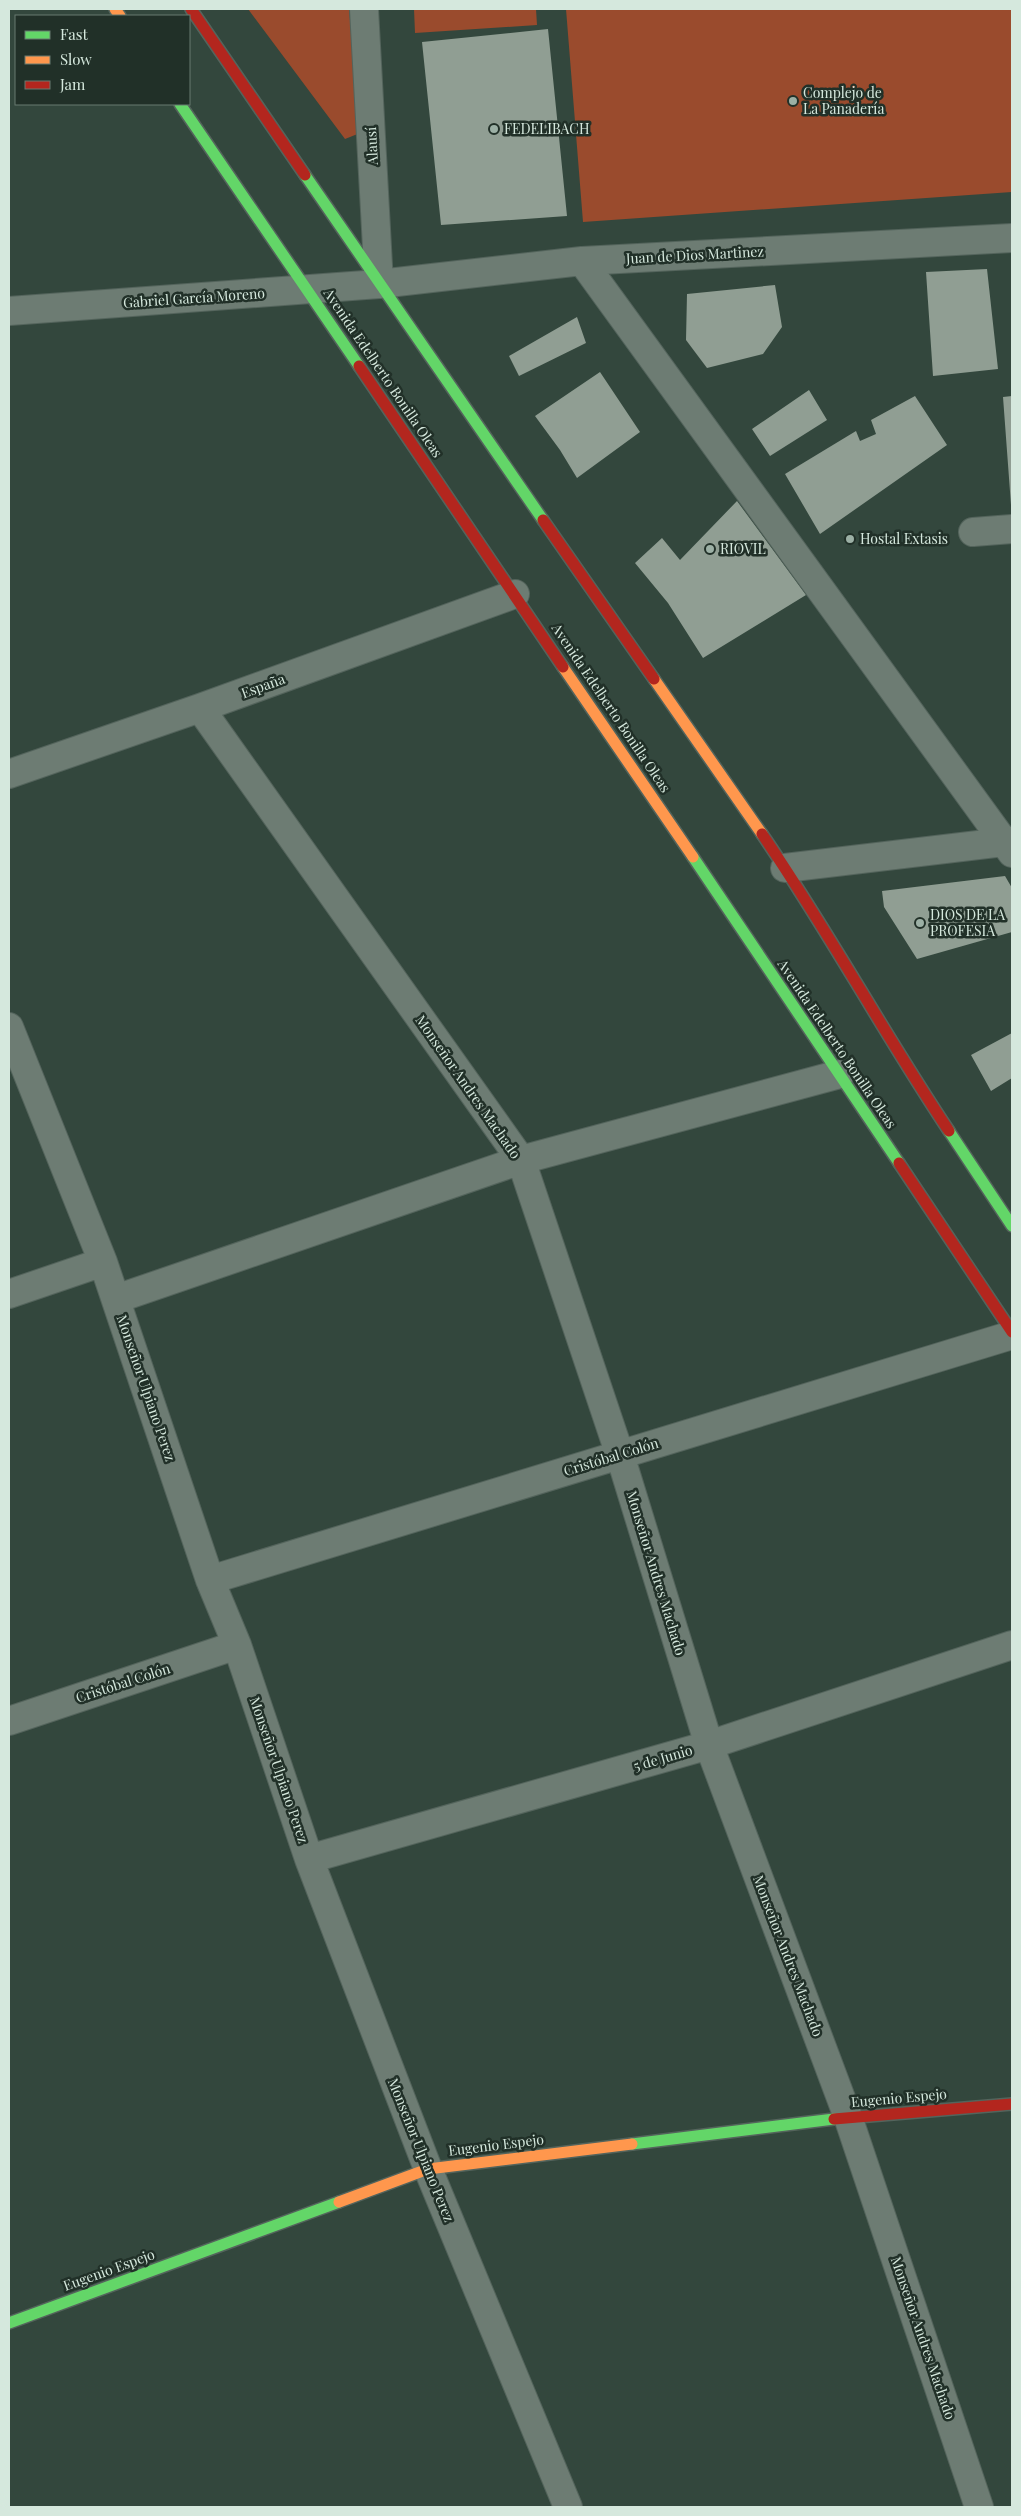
<svg xmlns="http://www.w3.org/2000/svg" width="1021" height="2516" viewBox="0 0 1021 2516" font-family="'Playfair Display',serif">
<rect width="100%" height="100%" fill="#33473d"/>
<path fill="#9a4b2d" d="M248,9h101l11,124 -15,6z
M414,9h122l1,16 -122,8z
M566,9h446v183l-429,30z"/>
<path fill="#909e93" d="M548,29l19,187 -126,9 -19,-183z
M987,269l11,100 -65,7 -7,-104z
M775,285l7,42 -19,27 -56,14 -21,-28 1,-46z
M577,317l9,26 -67,33 -10,-20z
M600,372l40,60 -63,46 -17,-28 -25,-34z
M809,390l18,30 -57,36 -18,-27z
M915,396l32,49 -127,89 -35,-60 71,-43 4,10 16,-7 -5,-14z
M1012,396v109h-1l-8,-108z
M737,501l69,94 -103,63 -35,-55 -33,-40 27,-25 18,22z
M1005,876l7,12v44l-95,27 -33,-52 -2,-16z
M1012,1033v45l-21,13 -20,-36z"/>
<g fill="none" stroke-linecap="round" stroke-linejoin="round">
<defs>
<path id="street" d="M364,9l15,275
M582,261l430,592
M9,311l370,-27 203,-23 430,-23
M973,532l39,-3
M200,708l321,452 99,295 89,290 139,372 131,390
M9,774l191,-66 315,-114
M785,868l227,-27
M9,1027l94,235 107,318 27,65 72,214 119,310 140,338
M9,1294l94,-32
M116,1299l405,-139 319,-86
M210,1580l802,-245
M9,1721l228,-76
M309,1859l400,-114 303,-100"/>
<path id="fast" d="M180,104l179,262
M305,175l238,345
M693,857l206,306
M949,1131l63,95
M632,2144l202,-25
M9,2323l330,-121"/>
<path id="slow" d="M115,9l5,7
M563,667l130,190
M654,679l108,155
M339,2202l89,-33 204,-25"/>
<path id="jam" d="M191,9l114,166
M359,366l204,301
M543,520l111,159
M762,834c66,96 122,200 187,297
M899,1163l113,169
M834,2119l178,-15"/>
</defs>
<use href="#street" stroke="#54645c" stroke-width="30"/>
<use href="#fast" stroke="#54645c" stroke-width="14"/>
<use href="#slow" stroke="#54645c" stroke-width="14"/>
<use href="#jam" stroke="#54645c" stroke-width="14"/>
<use href="#street" stroke="#6d7c73" stroke-width="28"/>
<use href="#fast" stroke="#63d668" stroke-width="11"/>
<use href="#slow" stroke="#ff974d" stroke-width="11"/>
<use href="#jam" stroke="#b3261e" stroke-width="11"/>
</g>
<g fill="#9cb0a5" stroke="#213028" stroke-width="2">
<circle cx="793" cy="101" r="5"/>
<circle cx="494" cy="129" r="5"/>
<circle cx="850" cy="539" r="5"/>
<circle cx="710" cy="549" r="5"/>
<circle cx="920" cy="923" r="5"/>
</g>
<g text-anchor="middle" stroke-width="5" stroke-linejoin="round" paint-order="stroke">
<g font-size="14" fill="#d5e8dd" stroke="#213028" text-anchor="start">
<text x="803" y="98">Complejo de<tspan x="803" dy="16">La Panadería</tspan></text>
<text x="504" y="134">FEDELIBACH</text>
<text x="860" y="544">Hostal Extasis</text>
<text x="720" y="554">RIOVIL</text>
<text x="930" y="920">DIOS DE LA<tspan x="930" dy="16">PROFESIA</tspan></text>
</g>
<g font-size="14" fill="#d5e8dd" stroke="#213028">
<text transform="translate(372 146) rotate(-93)" y="5">Alausí</text>
<text transform="translate(695 255) rotate(-3)" y="5">Juan de Dios Martinez</text>
<text transform="translate(194 298) rotate(-4)" y="5">Gabriel García Moreno</text>
<text transform="translate(383 373) rotate(56)" y="5">Avenida Edelberto Bonilla Oleas</text>
<text transform="translate(263 686) rotate(-20)" y="5">España</text>
<text transform="translate(611 708) rotate(56)" y="5">Avenida Edelberto Bonilla Oleas</text>
<text transform="translate(837 1044) rotate(56)" y="5">Avenida Edelberto Bonilla Oleas</text>
<text transform="translate(468 1087) rotate(55)" y="5">Monseñor Andres Machado</text>
<text transform="translate(146 1388) rotate(71)" y="5">Monseñor Ulpiano Perez</text>
<text transform="translate(611 1457) rotate(-17)" y="5">Cristóbal Colón</text>
<text transform="translate(656 1573) rotate(73)" y="5">Monseñor Andres Machado</text>
<text transform="translate(123 1683) rotate(-18)" y="5">Cristóbal Colón</text>
<text transform="translate(663 1758) rotate(-16)" y="5">5 de Junio</text>
<text transform="translate(279 1770) rotate(71)" y="5">Monseñor Ulpiano Perez</text>
<text transform="translate(788 1956) rotate(69)" y="5">Monseñor Andres Machado</text>
<text transform="translate(899 2098) rotate(-5)" y="5">Eugenio Espejo</text>
<text transform="translate(496 2145) rotate(-7)" y="5">Eugenio Espejo</text>
<text transform="translate(421 2150) rotate(68)" y="5">Monseñor Ulpiano Perez</text>
<text transform="translate(109 2270) rotate(-20)" y="5">Eugenio Espejo</text>
<text transform="translate(923 2338) rotate(71)" y="5">Monseñor Andres Machado</text>
</g>
</g>
<rect width="1021" height="2516" fill="none" stroke="#d5e8dd" stroke-width="20"/>
<rect x="15" y="15" width="175" height="90" fill="#213028" stroke="#697a70"/>
<rect x="25" y="31" width="25" height="8" fill="#63d668" stroke="#697a70"/>
<text x="60" y="40" font-size="15" fill="#d5e8dd">Fast</text>
<rect x="25" y="56" width="25" height="8" fill="#ff974d" stroke="#697a70"/>
<text x="60" y="65" font-size="15" fill="#d5e8dd">Slow</text>
<rect x="25" y="81" width="25" height="8" fill="#b3261e" stroke="#697a70"/>
<text x="60" y="90" font-size="15" fill="#d5e8dd">Jam</text>
</svg>
